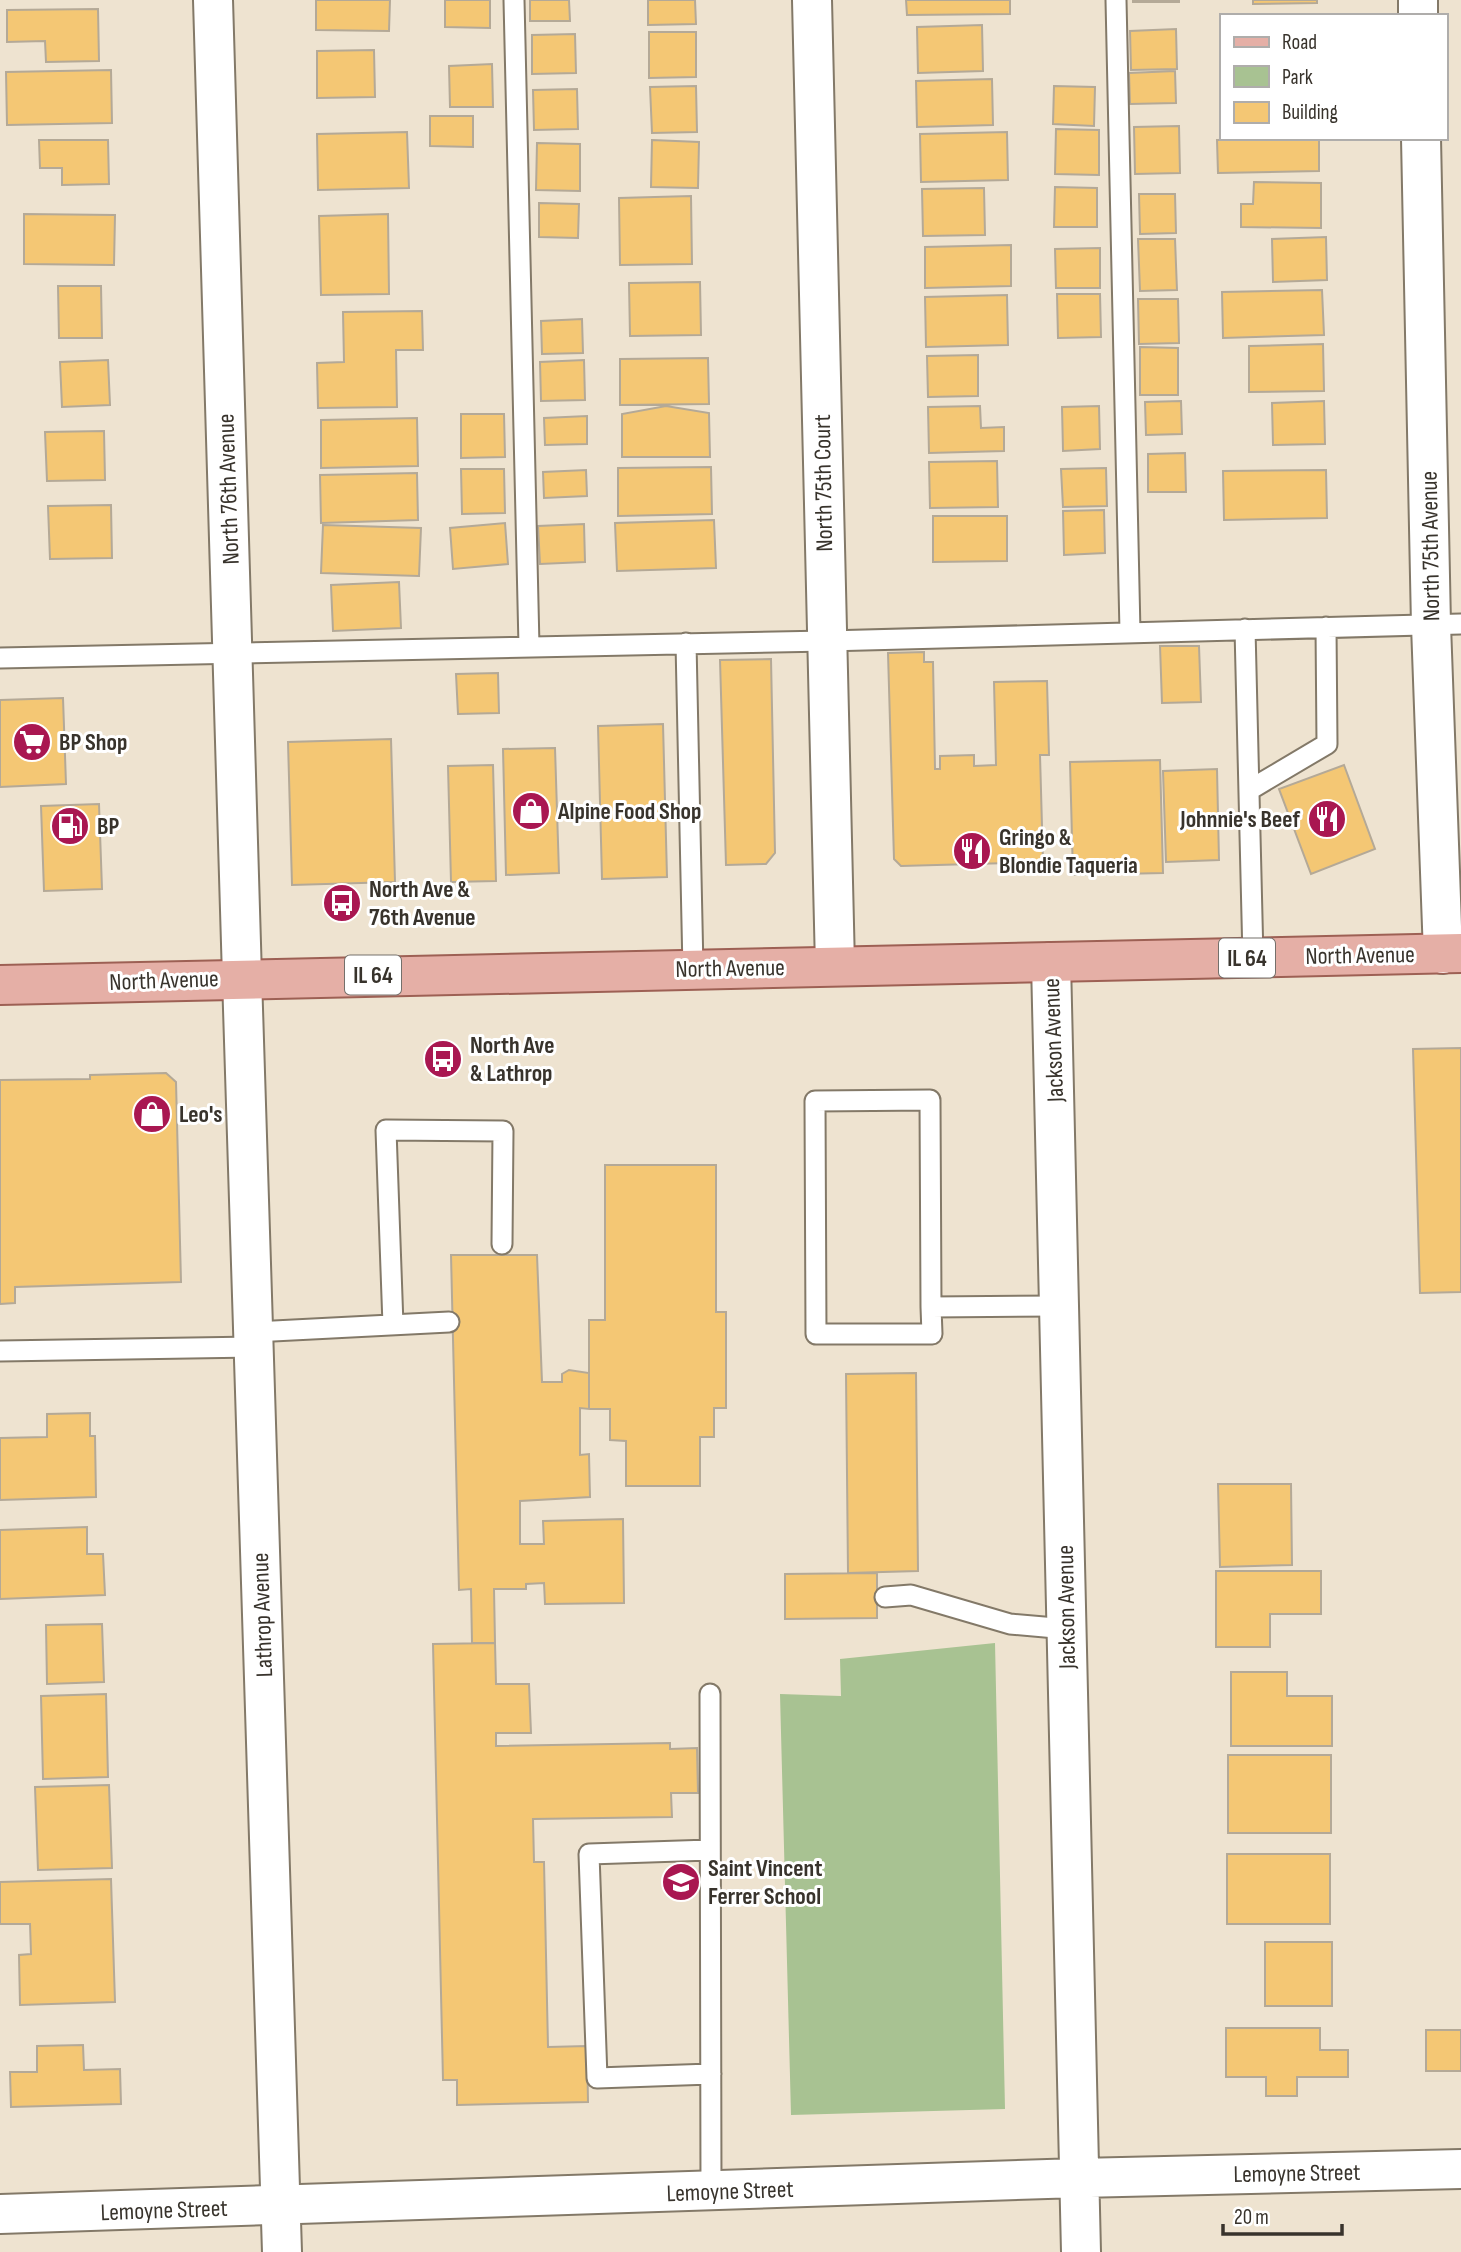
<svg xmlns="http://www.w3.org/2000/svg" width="1461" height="2252" viewBox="0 0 1461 2252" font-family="'Sofia Sans Condensed',sans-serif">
<rect width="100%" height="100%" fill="#eee3d0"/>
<path fill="#a8c292" d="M995,1643l10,466 -214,6 -11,-421 61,2 -1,-37z"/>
<path fill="#f4c774" stroke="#b4a997" stroke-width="2" d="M316,0h74l-1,31 -73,-1z
M445,0h45v28l-45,-1z
M530,0h39l1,21h-40z
M648,0h47l1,24 -48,1z
M906,0h104v14l-103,1z
M1133,0h46v2h-46z
M1253,0h64v3l-64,1z
M98,9l1,52 -53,1 -1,-21 -38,1v-32z
M982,25l1,46 -65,2 -1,-46z
M1176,29l1,40 -46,1 -1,-39z
M649,32h47v45l-47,1z
M575,34l1,39 -44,1v-39z
M374,50l1,47 -58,1v-47z
M492,64l1,43h-43l-1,-41z
M111,70l1,53 -105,2 -1,-53z
M1175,71l1,32 -46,1 -1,-31z
M992,79l1,46 -76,2 -1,-46z
M696,86l1,46 -45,1 -2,-46z
M1054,86l41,1 -1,39 -41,-2z
M577,89l1,40 -44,1 -1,-40z
M430,116h43v31l-43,-1z
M1179,126l1,47 -45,1 -1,-47z
M1056,129l43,1v45l-44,-1z
M407,132l2,56 -91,2 -1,-56z
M1007,132l1,48 -87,2 -1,-48z
M1319,138v33l-101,2 -1,-33z
M39,140h69l1,44 -47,1v-17h-22z
M652,140l47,2 -1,46 -47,-1z
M537,143l43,1v47l-44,-1z
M1254,182l67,1v45l-80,-1v-23h12z
M1055,187l42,1v39h-43z
M984,188l1,47 -62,1 -1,-47z
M1139,194h36l1,39 -36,1z
M691,196l1,68 -72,1 -1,-67z
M539,203l40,1 -1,34 -39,-1z
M24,214l91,1 -1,50 -90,-1z
M388,214l1,80 -68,1 -2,-79z
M1326,237l1,43 -54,2 -1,-43z
M1138,239h37l2,51 -37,1z
M1011,245v41l-86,2v-41z
M1100,248v40h-44l-1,-39z
M700,282l1,53 -71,1 -1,-53z
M58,286h43l1,52h-43z
M1322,290l2,45 -101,3 -1,-46z
M1057,294h43l1,43 -43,1z
M1007,295l1,50 -82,2 -1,-50z
M1138,299h40l1,44 -40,1z
M422,311l1,39h-27l1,57 -79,1 -1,-45 27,-1 -1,-50z
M582,319l1,34 -41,1 -1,-33z
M1323,344l1,47 -75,1v-46z
M1140,347l38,1v47h-38z
M978,355v41l-50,1 -1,-41z
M708,358l1,46 -89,1v-46z
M108,360l2,45 -48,2 -2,-45z
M584,360l1,40 -44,1 -1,-39z
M1181,401l1,33 -36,1 -1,-33z
M1324,401l1,43 -52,1 -1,-42z
M666,406l43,7 1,44h-88v-43z
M980,406l1,22 23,-1v24l-75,2 -1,-46z
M1099,406l1,43 -37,2 -1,-44z
M461,414h43l1,43 -44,1z
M587,416v28l-42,1 -1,-27z
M417,418l1,48 -97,2v-48z
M104,431l1,49 -58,1 -2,-49z
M1185,453l1,39h-38v-38z
M997,461l1,46 -68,1 -1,-46z
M711,467l1,47 -94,2v-48z
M1106,468l1,38 -44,1 -2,-38z
M461,469h43l1,44 -43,1z
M586,470l1,26 -43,2 -1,-26z
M1326,470l1,48 -103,2 -1,-49z
M417,473l1,47 -97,3 -1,-48z
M111,505l1,53 -62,1 -2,-53z
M1104,510l1,43 -41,2 -1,-44z
M933,516h74v45l-74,1z
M714,520l2,48 -99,3 -2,-48z
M505,523l3,41 -55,5 -3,-41z
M584,524l1,38 -45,2 -2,-38z
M323,525l98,3 -2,48 -98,-3z
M399,582l2,46 -68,3 -2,-46z
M1160,646h39l2,56 -39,1z
M924,652v10h9l2,107h5v-13l34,-1v11l22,-1 -2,-83 53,-1 2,74h-9l3,107 -142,4 -7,-7 -6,-206z
M771,659l4,194 -9,11 -40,1 -6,-205z
M498,673l1,40 -41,1 -2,-40z
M63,698l3,86 -66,3v-87z
M663,724l4,153 -65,2 -4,-153z
M391,739l4,143 -103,3 -4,-143z
M555,748l4,125 -53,2 -3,-126z
M1160,760l3,113 -90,2 -3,-113z
M493,765l3,116 -45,1 -3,-116z
M1344,765l31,84 -64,25 -32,-85z
M1217,769l2,91 -53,2 -3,-91z
M99,804l3,85 -58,2 -3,-85z
M1461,1048v244l-41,1 -7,-244z
M166,1073l10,9 5,200 -166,5v16l-15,1v-224l90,-1v-4z
M605,1165h111v147h10v96h-12v29h-14v49h-74v-45l-16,-1v-31h-21v-89h16z
M451,1255h86l5,127h20v-8l7,-4 20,3v36l-9,-1v47l9,-1 1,43 -70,4v43h24l-1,-23 80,-2 1,84 -79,1 -1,-21 -18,1v5h-32l1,54h-23l-1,-54 -12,1z
M916,1373l2,198 -70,2 -2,-199z
M90,1413v23h5l1,61 -96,3v-62l47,-1v-23z
M1218,1484h73l1,81 -72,2z
M87,1527v27h16l2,41 -105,4v-69z
M1216,1571h105v43h-51v33h-54z
M877,1573v45l-92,1v-45z
M102,1624l2,58 -57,2 -1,-59z
M495,1643l1,41h33l2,49h-35v13l174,-3v6l27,-1 1,45h-27l1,24 -139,2 1,43h10l4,185 39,-1 1,56 -131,3v-25h-14l-10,-436z
M1231,1672h56v24h45v50h-101z
M106,1694l2,83 -65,2 -2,-83z
M1228,1755h103v78h-103z
M109,1785l3,83 -74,2 -3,-83z
M1227,1854h103v70h-103z
M111,1879l4,123 -95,3 -1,-50 12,-1 -1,-30h-30v-42z
M1265,1942h67v64h-67z
M1226,2028h94v22h28v27h-51v19h-31v-19h-40z
M1426,2030h35v41h-35z
M83,2045l1,25 36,-1 1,35 -110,3 -1,-35h27v-26z"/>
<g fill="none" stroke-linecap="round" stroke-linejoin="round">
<defs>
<path id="lane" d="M514,0l15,646
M1116,0l14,632
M1245,629l8,329
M686,643l7,326
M0,658l827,-17 634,-17
M1251,789l76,-45 -1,-117
M931,1307l1,27h-116l-1,-233 115,-1 1,207 129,-1
M393,1325l-7,-195 117,1 -1,113
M253,1332l196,-10
M0,1351l254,-4
M885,1597l26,-2 99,29 57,5
M710,1694l1,497
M710,1850l-121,4 8,224 114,-4"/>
<path id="street" d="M213,0l29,977
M812,0l23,966
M1418,0v16
M1421,138l10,487 12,329
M1051,962l30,1290
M0,2214l1079,-36 382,-9"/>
<path id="secondary" d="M242,977l40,1275"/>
<path id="primary" d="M0,985l1461,-32"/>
</defs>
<use href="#lane" stroke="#837968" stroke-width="23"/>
<use href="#street" stroke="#837968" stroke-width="42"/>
<use href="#secondary" stroke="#837968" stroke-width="42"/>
<use href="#primary" stroke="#9d6054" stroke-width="42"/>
<use href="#lane" stroke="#fff" stroke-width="19"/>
<use href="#street" stroke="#fff" stroke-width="38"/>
<use href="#secondary" stroke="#fff" stroke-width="38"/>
<use href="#primary" stroke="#e5afa6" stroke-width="38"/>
</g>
<defs>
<symbol id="supermarket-disc" viewBox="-11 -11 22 22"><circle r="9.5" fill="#a91751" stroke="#fff"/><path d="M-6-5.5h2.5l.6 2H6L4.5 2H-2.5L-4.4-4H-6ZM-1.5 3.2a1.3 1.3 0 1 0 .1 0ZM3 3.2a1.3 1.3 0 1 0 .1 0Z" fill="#fff"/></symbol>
<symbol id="shop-disc" viewBox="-11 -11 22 22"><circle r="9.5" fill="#a91751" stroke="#fff"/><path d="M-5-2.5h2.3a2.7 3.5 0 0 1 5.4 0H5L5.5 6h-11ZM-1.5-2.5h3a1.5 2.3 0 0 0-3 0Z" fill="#fff"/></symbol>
<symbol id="restaurant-disc" viewBox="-11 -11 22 22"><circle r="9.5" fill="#a91751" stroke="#fff"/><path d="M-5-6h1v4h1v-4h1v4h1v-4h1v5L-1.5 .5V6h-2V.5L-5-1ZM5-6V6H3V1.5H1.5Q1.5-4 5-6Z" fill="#fff"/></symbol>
<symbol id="fuel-disc" viewBox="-11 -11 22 22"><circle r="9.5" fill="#a91751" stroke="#fff"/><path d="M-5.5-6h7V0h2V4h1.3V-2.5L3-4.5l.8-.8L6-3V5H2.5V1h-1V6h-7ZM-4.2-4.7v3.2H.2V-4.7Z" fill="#fff"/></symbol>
<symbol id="bus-disc" viewBox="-11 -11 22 22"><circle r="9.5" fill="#a91751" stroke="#fff"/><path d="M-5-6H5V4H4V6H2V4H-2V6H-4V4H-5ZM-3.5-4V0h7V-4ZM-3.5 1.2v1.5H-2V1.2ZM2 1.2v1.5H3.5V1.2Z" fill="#fff"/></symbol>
<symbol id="school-disc" viewBox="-11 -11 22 22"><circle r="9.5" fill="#a91751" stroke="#fff"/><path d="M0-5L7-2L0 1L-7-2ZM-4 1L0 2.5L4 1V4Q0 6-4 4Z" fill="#fff"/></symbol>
</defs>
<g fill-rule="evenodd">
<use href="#supermarket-disc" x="10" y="720" width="44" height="44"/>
<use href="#shop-disc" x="509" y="789" width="44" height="44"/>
<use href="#restaurant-disc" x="1305" y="797" width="44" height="44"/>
<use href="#fuel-disc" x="48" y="804" width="44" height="44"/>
<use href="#restaurant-disc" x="950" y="829" width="44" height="44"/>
<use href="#bus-disc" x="320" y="881" width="44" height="44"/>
<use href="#bus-disc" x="421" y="1037" width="44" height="44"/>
<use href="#shop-disc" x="130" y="1092" width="44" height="44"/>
<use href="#school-disc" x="659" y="1860" width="44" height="44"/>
</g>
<g text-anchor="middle" stroke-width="6" stroke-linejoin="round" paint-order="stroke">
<g fill="#fff" stroke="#74706b" stroke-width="2">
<rect x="1219" y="938.5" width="56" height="39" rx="5"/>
<rect x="345" y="955.5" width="56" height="39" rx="5"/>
</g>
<g font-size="23" font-weight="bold" fill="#38332c">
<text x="1247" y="966">IL 64</text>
<text x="373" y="983">IL 64</text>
</g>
<g font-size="24" fill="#38332c" stroke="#fff">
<text transform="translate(823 483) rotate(-91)" y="8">North 75th Court</text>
<text transform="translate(228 489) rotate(-92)" y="8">North 76th Avenue</text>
<text transform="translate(1430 546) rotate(-91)" y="8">North 75th Avenue</text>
<text transform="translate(1360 955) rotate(-1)" y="8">North Avenue</text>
<text transform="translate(730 968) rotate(-1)" y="8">North Avenue</text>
<text transform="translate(164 980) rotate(-2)" y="8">North Avenue</text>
<text transform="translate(1053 1040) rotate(-92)" y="8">Jackson Avenue</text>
<text transform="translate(1066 1607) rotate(-91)" y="8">Jackson Avenue</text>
<text transform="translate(262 1615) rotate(-92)" y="8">Lathrop Avenue</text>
<text transform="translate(1297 2173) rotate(-1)" y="8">Lemoyne Street</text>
<text transform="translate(730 2191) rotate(-2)" y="8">Lemoyne Street</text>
<text transform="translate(164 2210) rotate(-2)" y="8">Lemoyne Street</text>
</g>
<g font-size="24" font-weight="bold" fill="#38332c" stroke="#fff" text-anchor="start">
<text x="59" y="750">BP Shop</text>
<text x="558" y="819">Alpine Food Shop</text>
<text x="1300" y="827" text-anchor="end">Johnnie's Beef</text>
<text x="97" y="834">BP</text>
<text x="999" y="845">Gringo &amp;<tspan x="999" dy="28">Blondie Taqueria</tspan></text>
<text x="369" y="897">North Ave &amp;<tspan x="369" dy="28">76th Avenue</tspan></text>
<text x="470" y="1053">North Ave<tspan x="470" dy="28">&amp; Lathrop</tspan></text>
<text x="179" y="1122">Leo's</text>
<text x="708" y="1876">Saint Vincent<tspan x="708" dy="28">Ferrer School</tspan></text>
</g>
</g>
<rect x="1220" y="14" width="228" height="126" fill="#ffffff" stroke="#afadab" stroke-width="2"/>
<rect x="1234" y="37" width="35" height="10" fill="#e5afa6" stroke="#afadab" stroke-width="2"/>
<text x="1282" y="49" font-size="21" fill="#38332c">Road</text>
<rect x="1234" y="66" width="35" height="21" fill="#a8c292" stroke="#afadab" stroke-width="2"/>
<text x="1282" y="84" font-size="21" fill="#38332c">Park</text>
<rect x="1234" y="102" width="35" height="21" fill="#f4c774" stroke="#afadab" stroke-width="2"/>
<text x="1282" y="119" font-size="21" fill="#38332c">Building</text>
<path d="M1223 2224v10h119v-10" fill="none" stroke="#38332c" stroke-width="3.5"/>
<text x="1234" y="2224" font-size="21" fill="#38332c" stroke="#ffffff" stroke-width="5" paint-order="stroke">20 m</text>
</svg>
